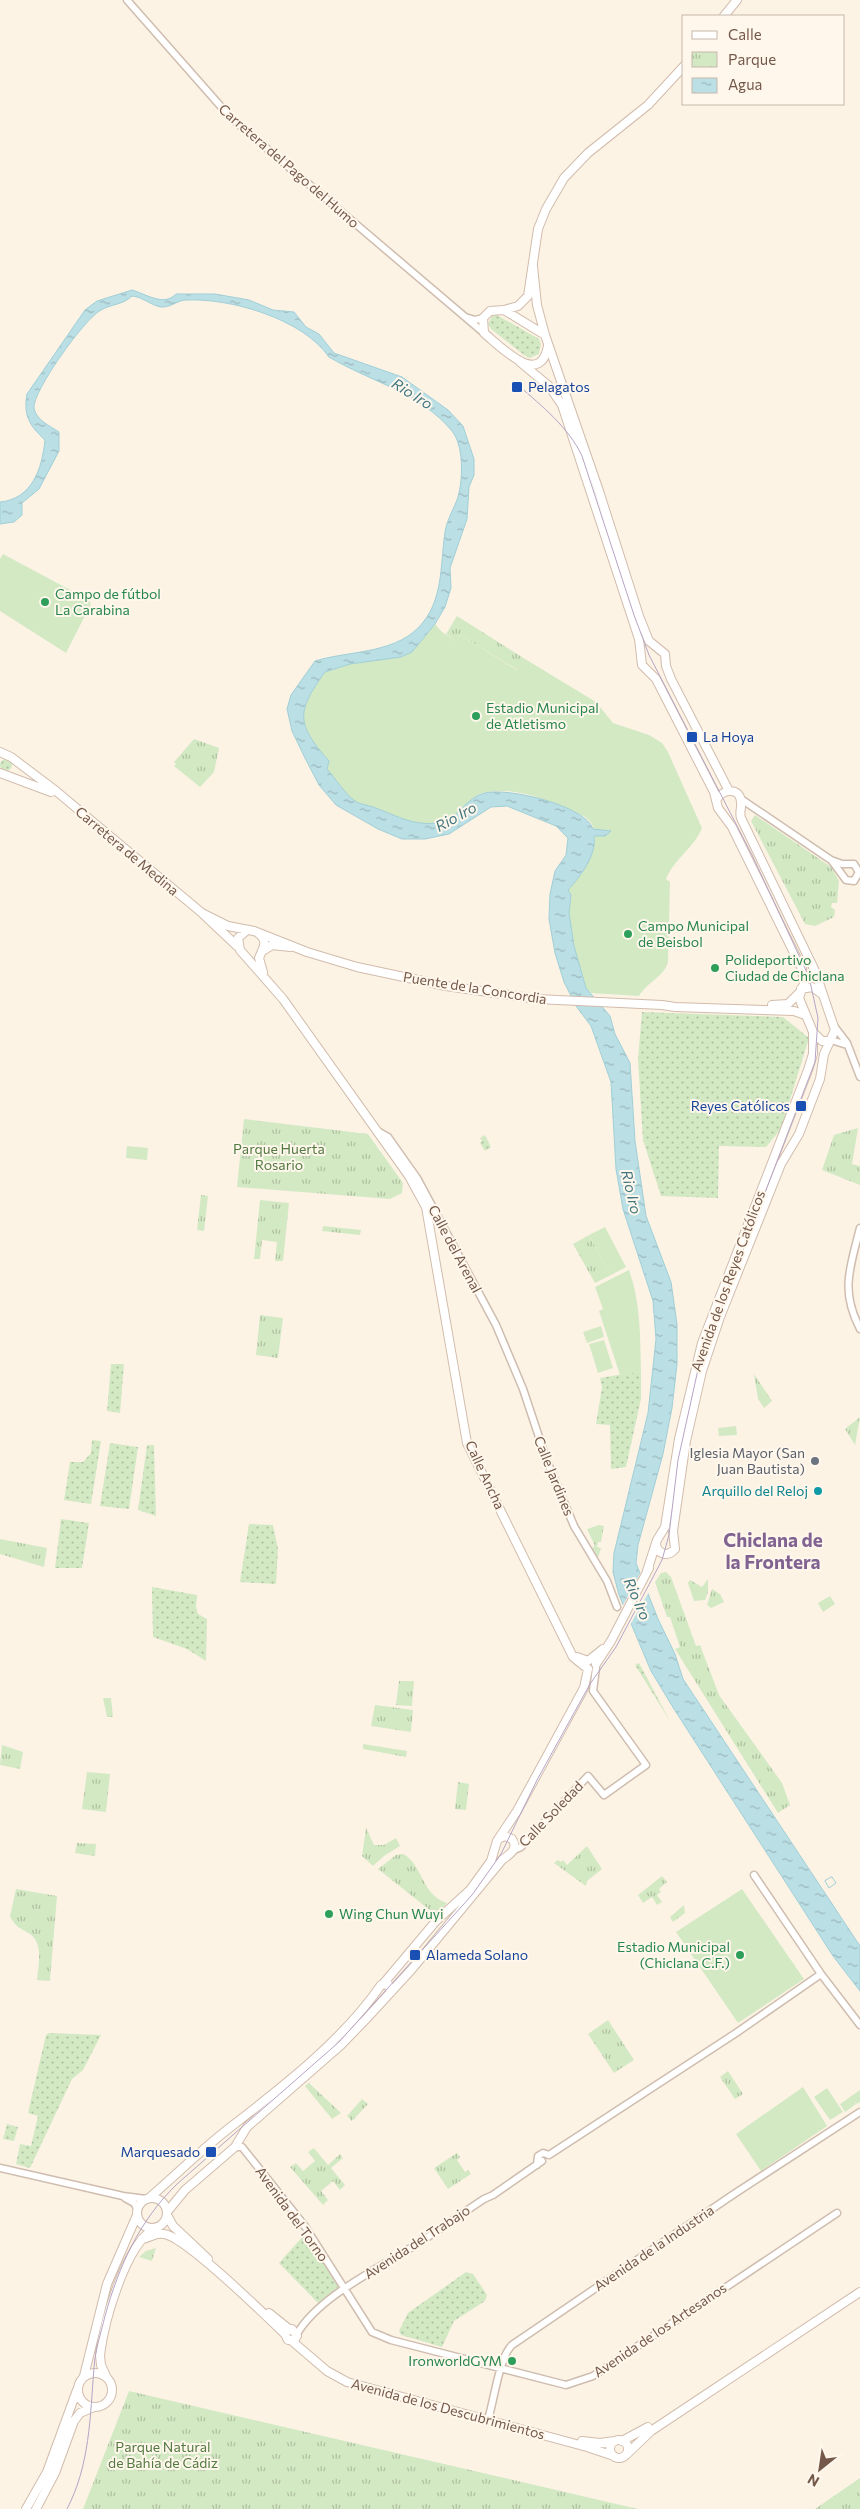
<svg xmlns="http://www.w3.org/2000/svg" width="860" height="2509" viewBox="0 0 860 2509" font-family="Commissioner,sans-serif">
<defs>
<pattern id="grass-dots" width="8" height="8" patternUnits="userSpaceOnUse" patternTransform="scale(1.25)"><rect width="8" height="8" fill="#d3e9c4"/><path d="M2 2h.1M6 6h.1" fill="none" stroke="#b0c0a1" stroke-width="1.8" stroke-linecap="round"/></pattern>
<pattern id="park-tufts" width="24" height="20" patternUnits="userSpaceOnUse" patternTransform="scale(1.25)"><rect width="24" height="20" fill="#d3e9c4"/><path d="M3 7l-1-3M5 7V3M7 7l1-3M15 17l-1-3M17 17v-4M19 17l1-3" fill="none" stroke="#b0c0a1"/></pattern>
<pattern id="water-ripples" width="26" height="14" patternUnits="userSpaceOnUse" patternTransform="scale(1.25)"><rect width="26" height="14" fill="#badfe5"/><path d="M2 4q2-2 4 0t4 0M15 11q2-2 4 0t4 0" fill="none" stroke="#9cb8bc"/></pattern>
</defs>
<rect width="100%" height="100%" fill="#fcf3e5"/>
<path fill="url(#grass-dots)" d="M497,315l42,24 2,5 -2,10 -9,4 -6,-3 -33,-26 -3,-5 4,-8z
M0 765a6 6 0 1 1 12 0a6 6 0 1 1-12 0Z
M642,1012l141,5 26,21 -28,91 -15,18 -47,-1 -1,52 -57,-2 -18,-56 -5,-81z
M485,1135l6,12 -6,4 -5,-8 2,-2 -2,-3z
M111,1364h13l-4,49 -13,-2z
M641,1371v28l-15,68 -15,2 -1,-44 -14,-1 6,-37 -2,-9z
M92,1440l9,1 -10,63 -27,-4 6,-38h13l8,-9z
M110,1443l28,4 -9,62 -29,-3z
M147,1445h7l2,71 -18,-6z
M61,1519l28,4 -7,45h-27z
M249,1524l24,1 5,24 -2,35 -36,-2z
M152,1587l45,8 -1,12 2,7 9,5 -1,42 -19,-12 -34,-12z
M639,1663l31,58 -35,-56z
M49,2033l52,2 -18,35 -11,9 -42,89 -14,-4 4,-20 11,2 7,-30 -10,-3 18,-78z
M7,2124l11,3 -4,14 -11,-2z
M305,2234l33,52 -1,5 -18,13 -40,-41z
M466,2272l7,2 14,21 -2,6 -31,20 -12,26 -41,-12 -2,-4 9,-18z"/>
<path fill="url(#park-tufts)" d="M457,616l68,43 -7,11 -58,-35 -4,6 -10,-7z
M194,739l25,9 -5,24 -14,15 -26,-21 2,-2 -2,-2z
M755,815l76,52 8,14 -2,22h-5l-1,4 4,3 -1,7 -19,9 -10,-2 -54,-103z
M244,1119l124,15 35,49 -1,10 -12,6 -153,-12z
M858,1128l-6,36 8,2v19l-38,-15 12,-35z
M201,1195l7,1 -4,35 -7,-1z
M260,1200l29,3 -6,58h-8l2,-19 -15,-2 -2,19h-6z
M323,1226l38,4 -1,5 -38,-4z
M589,1235l22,40 -16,8 -22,-39z
M260,1315l23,3 -5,40 -22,-3z
M754,1374l18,27 -8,7 -6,-9z
M860,1417l-5,28 -10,-16z
M599,1525l5,1 -3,16h-3l-1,5 4,1 -3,10 -6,-10 3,-2 -8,-17z
M0,1539l47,9 -3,19 -44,-13z
M666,1572l5,5 25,69 4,-1 19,50 63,88 8,22 -12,8 -103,-164 5,-2 -10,-30h-3l-12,-35 6,-9z
M708,1579v13l-3,8 -11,1 -6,-18 2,-3 12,7z
M712,1589l8,5 4,8 -13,6 -4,-3z
M399,1681h15l-2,25 -16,-1z
M103,1698h8l2,19h-6z
M375,1705l38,5 -2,22 -40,-6z
M363,1744l44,7 -1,6 -43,-8z
M2,1745l21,7 -3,17 -20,-4z
M87,1772l23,2 -4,38 -24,-3z
M458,1782l11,2 -3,26 -11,-1z
M366,1828l8,17h10l12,-7 4,8 -16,10 -11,10 -11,-10z
M77,1843l19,1 -1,12 -20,-3z
M587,1846l15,23 -15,12 -1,5 -32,-23 4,-3 3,2 2,-2 4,5z
M403,1854c20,10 18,41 44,49l-11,12 -58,-46 18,-14z
M662,1876l5,6 -8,7 2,3 -4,3 5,7 -5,3 -5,-8 -9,6 -5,-8z
M16,1889l41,7 -7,85 -13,-1c1,-14 7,-36 -7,-46 -10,-6 -15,-7 -20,-18z
M684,1905l1,8 -12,9 -3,-5z
M608,2020l26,40 -20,13 -26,-39z
M728,2071l15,23 -8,5 -15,-22z
M309,2083l32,30 -9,6 -27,-33z
M362,2099l6,5 -16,17 -5,-5z
M314,2148l14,17 12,-11 3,4 -12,10 14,17 -5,5 -7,-9 -12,10 7,9 -5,5 -33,-38 6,-4 7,8 12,-10 -7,-9z
M457,2153l3,4 -3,3 8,12 3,-2 3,4 -23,15 -14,-21z
M156,2248l-4,13 -13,-4 7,-6z
M129,2391l509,118h-555z
M860,2478v31h-45z"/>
<path fill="#d3e9c4" d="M3,554l86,46 2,4 -25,49 -66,-42v-52z
M435,624l7,8 14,9 4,-6 57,35 8,-11 71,43 17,21 36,12 13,8 6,9 34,76c-8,20 -28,31 -36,51l4,3 -2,80c-4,15 -21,20 -29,34l-48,-3 -5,-5 -12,-42 -5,-33 2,-18 -3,-5c13,-14 42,-56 17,-73 -7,-4 -17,-6 -24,-10 -21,-11 -50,-19 -74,-15 -16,3 -24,17 -36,26 -6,5 -25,7 -33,6 -5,0 -61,-21 -64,-23 -10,-9 -18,-22 -27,-32l2,-8c-34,-38 -32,-50 -4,-89l25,-8 51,-7 11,-5z
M127,1146l21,2 -1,12 -21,-2z
M605,1227l21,40 -15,8 -22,-40z
M629,1270c12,33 11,67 12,101l-21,4 -21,-64 4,-2 -8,-22z
M601,1326l3,11 -17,6 -4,-11z
M604,1340l9,28 -15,5 -9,-29z
M736,1426l1,9 -18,1 -1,-8z
M830,1596l5,8 -12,8 -5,-9z
M742,1889l62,90 -66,44 -62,-91z
M803,2087l24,39 -66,45 -25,-37z
M827,2088l16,24 -13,8 -16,-23z
M860,2090v12l-3,2 -3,-3 2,3 -11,8 -5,-8z"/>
<path fill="url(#water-ripples)" stroke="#a1cfd7" d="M132,290c14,4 32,17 44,4h39l34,6 24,10 21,2 12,15 13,7 15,19 68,24 46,33 15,16 11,33v16l-5,12 -2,32 -17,49 1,20 -6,19 -10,17 -23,28 -11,5 -51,7 -25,8c-28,39 -30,51 4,89l-2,8c9,10 17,24 28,32 4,3 12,4 18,6 25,9 44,22 73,14 11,-3 21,-24 39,-28 23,-6 101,13 108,36l18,2 -6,5h-11c3,19 -14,41 -26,54l3,5 -2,18 5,33 12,42 24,28 5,18 15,29 5,78 11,75 25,66 6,42v40l-5,44 -9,46 -25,91 -2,18 22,56 17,35 8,25 177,267v45l-27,-35 -159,-247 -23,-38 -32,-76 -6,-23 1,-19 34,-140 8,-74 -3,-38 -30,-92 -7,-40 -5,-87 -20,-56 -15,-20 -12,-24 -9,-29 -6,-34 1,-25 5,-23 11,-16 2,-17 -12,-12 -49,-20 -16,1 -42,27 -24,5h-23l-24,-10 -42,-24 -17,-20 -14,-27 -13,-27 -5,-22 4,-14 24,-34c32,-10 77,-7 103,-33 26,-26 22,-63 27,-96 2,-13 9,-23 13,-35 5,-18 6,-51 -6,-66 -31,-38 -83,-50 -123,-74 -26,-38 -98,-59 -143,-57 -8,0 -16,8 -25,7 -11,-2 -18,-10 -29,-11 -9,9 -21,8 -31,14 -16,8 -69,82 -67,98 2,12 16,18 25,24v19l-20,38 -17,14v12l-8,7 -14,2v-22c32,-3 42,-33 45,-62 -15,-14 -22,-24 -18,-46l58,-84 12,-9z"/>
<path fill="#fcf3e5" d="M642,1570l8,20 -20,35 -8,-18z"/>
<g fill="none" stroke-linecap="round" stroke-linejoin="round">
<path stroke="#a1cfd7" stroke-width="1" d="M832,1877l4,6 -7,5 -4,-7z"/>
<defs>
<path id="tertiary" d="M127,0l104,118 253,215
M465,317l10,3 8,-2
M741,799l90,61 11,4h12l6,10
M832,861l14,19 8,1 5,-9
M834,1026l13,17 13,34
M831,1040l16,5
M377,1131l11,6 29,41 79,147 27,64 24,72 27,65 33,55 10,26
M860,1228c-10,40 -20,62 0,101
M514,1850l7,-3 67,-71 16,19 42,-30 -53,-74 3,-23
M754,1875l67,99 39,51
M235,2147h7l62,78 68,107 19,8 175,45 27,-9 244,-163
M549,2155l187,-122 85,-59
M537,2165l1,-9 5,-3 6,2
M0,2168l123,28 23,3
M125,2198l9,5 3,5
M297,2334c22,-38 83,-66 120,-90 22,-14 44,-30 67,-45l9,-4 49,-34
M489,2416c5,-17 11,-60 23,-71l222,-151 126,-82"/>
<path id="secondary" d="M724,16l13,-16
M533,266l4,39 8,30 54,156 40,125 10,25 16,13 1,12 5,13 58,112
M504,310l14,-4 10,-10 10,-67 8,-20 18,-31 24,-25 60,-48 36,-39
M545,335l-41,-25 -14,1 -7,7 1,15c16,13 56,56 64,13
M520,362l29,24 13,19 77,234 3,26 14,14 58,113 4,16 14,19 70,142 2,14 -5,15 14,34 9,9h7
M0,752l11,5 45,34 146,122 35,33
M0,773l51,19
M202,913l26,13 26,5 53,21 50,15 89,19 91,13 125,6 13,2 119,4 11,4
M247,930l-9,8 2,12 43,49 126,177 17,31 41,236 106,214 15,12
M258,933c11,8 5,15 1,25l4,14
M264,950l8,-5 18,2
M801,989l11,-2 10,7
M772,1005l16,-1 12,-12
M656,1545c3,10 12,12 19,4l-2,-18 13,-90 16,-70 18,-54 61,-153 18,-30 21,-55 4,-25 11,-24 -20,-59 -74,-153c-2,-6 1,-10 0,-16 -1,-15 -18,-13 -24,-3
M647,1571l10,-31 8,-13 14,-88 23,-96 106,-273 5,-16v-22
M577,1657l11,4 15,-12
M596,1664l15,-23 38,-73
M383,1984l53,-63 34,-31 21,-29 6,-20 20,-30 67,-123 4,-19
M137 2213a15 15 0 1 1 30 0a15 15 0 1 1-30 0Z
M149,2198c28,-24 54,-50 83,-72 53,-41 111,-86 149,-141l7,-1 3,8
M167,2212l18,-22 50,-43 12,-20 94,-82 26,-27 45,-49 90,-109c8,-6 17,-11 10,-21l-7,-3 -5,2
M167,2215l6,11 35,33
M142,2239c8,-1 13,-7 22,-5 22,3 101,81 121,100l3,6h6l3,-4 -5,-7 -5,2 -2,3
M269,2313l20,16
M292,2341l35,30 20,11 240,65 27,9
M78 2390a17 17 0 1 1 34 0a17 17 0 1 1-34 0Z
M84,2376l23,-92 30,-69
M106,2376l-5,-11 -1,-10c4,-33 25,-110 55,-127
M610 2449a9 9 0 1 1 18 0a9 9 0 1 1-18 0Z
M582,2441l18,2 15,-2
M622,2441l26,-14
M627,2454l24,-23 209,-139
M26,2509l21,-37 30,-82
M36,2509l19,-36 19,-52 6,-8 14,-6"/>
</defs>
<use href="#tertiary" stroke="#cfbdaf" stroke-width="9"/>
<use href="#secondary" stroke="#d2bcac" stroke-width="10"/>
<use href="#tertiary" stroke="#fff" stroke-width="6"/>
<use href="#secondary" stroke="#fff" stroke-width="8"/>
<path stroke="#b6a4c5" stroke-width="1" d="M67,2509c23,-44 23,-92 27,-141 1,-18 7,-35 11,-52 14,-50 34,-95 72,-132l162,-142 133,-147 29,-41 36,-74 53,-96 26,-37 46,-87 7,-25 9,-75 21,-95 116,-303 3,-44 -9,-41 -57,-122 -103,-200 -15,-40 -52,-159c-13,-28 -40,-50 -63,-70"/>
</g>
<g fill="#1a4fb4" stroke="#fff7ec" stroke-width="2">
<rect x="511" y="381" width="12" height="12" rx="2.5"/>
<rect x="686" y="731" width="12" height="12" rx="2.5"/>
<rect x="795" y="1100" width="12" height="12" rx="2.5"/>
<rect x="409" y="1949" width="12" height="12" rx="2.5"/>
<rect x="205" y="2146" width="12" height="12" rx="2.5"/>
</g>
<g fill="#2e9e5b" stroke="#fff7ec" stroke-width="2">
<circle cx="45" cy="602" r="5"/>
<circle cx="476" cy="716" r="5"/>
<circle cx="628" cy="934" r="5"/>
<circle cx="715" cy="968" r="5"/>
<circle cx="329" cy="1914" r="5"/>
<circle cx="740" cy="1955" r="5"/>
<circle cx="512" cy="2361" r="5"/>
</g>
<circle fill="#6b7280" stroke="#fff7ec" stroke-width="2" cx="815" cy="1461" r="5"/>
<circle fill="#0f9aa8" stroke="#fff7ec" stroke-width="2" cx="818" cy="1491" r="5"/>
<g text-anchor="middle" stroke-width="4" stroke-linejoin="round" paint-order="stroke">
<g font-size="14" fill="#74594b" stroke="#fff7ec">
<text transform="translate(289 166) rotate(41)" y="5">Carretera del Pago del Humo</text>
<text transform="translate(127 851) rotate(40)" y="5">Carretera de Medina</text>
<text transform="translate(475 988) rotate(9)" y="5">Puente de la Concordia</text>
<text transform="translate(455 1249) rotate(62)" y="5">Calle del Arenal</text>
<text transform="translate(728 1281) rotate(-70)" y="5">Avenida de los Reyes Católicos</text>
<text transform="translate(485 1475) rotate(65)" y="5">Calle Ancha</text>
<text transform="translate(554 1476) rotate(68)" y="5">Calle Jardines</text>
<text transform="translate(551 1814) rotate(-46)" y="5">Calle Soledad</text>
<text transform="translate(292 2214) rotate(54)" y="5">Avenida del Torno</text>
<text transform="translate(417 2242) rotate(-33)" y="5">Avenida del Trabajo</text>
<text transform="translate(654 2248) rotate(-34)" y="5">Avenida de la Industria</text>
<text transform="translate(660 2330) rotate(-34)" y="5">Avenida de los Artesanos</text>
<text transform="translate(448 2409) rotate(15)" y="5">Avenida de los Descubrimientos</text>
</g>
<g font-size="14" fill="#164399" stroke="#fff7ec" text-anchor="start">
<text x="528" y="392">Pelagatos</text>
<text x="703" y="742">La Hoya</text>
<text x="790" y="1111" text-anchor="end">Reyes Católicos</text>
<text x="426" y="1960">Alameda Solano</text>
<text x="200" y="2157" text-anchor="end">Marquesado</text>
</g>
<g font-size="14" fill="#27864d" stroke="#fff7ec" text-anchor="start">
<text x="55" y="599">Campo de fútbol<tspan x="55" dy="16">La Carabina</tspan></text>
<text x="486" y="713">Estadio Municipal<tspan x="486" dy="16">de Atletismo</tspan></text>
<text x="638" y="931">Campo Municipal<tspan x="638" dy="16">de Beisbol</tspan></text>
<text x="725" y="965">Polideportivo<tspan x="725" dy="16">Ciudad de Chiclana</tspan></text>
<text x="339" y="1919">Wing Chun Wuyi</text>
<text x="730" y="1952" text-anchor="end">Estadio Municipal<tspan x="730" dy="16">(Chiclana C.F.)</tspan></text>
<text x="502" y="2366" text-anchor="end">IronworldGYM</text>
</g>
<g font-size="14" fill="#547a43" stroke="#fff7ec">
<text x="279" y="1154">Parque Huerta<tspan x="279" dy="16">Rosario</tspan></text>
<text x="163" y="2452">Parque Natural<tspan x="163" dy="16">de Bahía de Cádiz</tspan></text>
</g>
<g font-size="14" fill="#5b616d" stroke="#fff7ec" text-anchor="end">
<text x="805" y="1458">Iglesia Mayor (San<tspan x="805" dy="16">Juan Bautista)</tspan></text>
</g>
<g font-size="14" fill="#0d838f" stroke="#fff7ec" text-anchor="end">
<text x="808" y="1496">Arquillo del Reloj</text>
</g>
<g font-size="15" font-style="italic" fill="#427780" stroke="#fff7ec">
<text transform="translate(412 394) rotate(32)" y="5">Rio Iro</text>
<text transform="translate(456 817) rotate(-29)" y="5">Rio Iro</text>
<text transform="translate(631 1192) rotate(77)" y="5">Rio Iro</text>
<text transform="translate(637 1599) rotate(66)" y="5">Rio Iro</text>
</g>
<g font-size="19" font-weight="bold" fill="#816391" stroke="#fff7ec">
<text x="773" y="1547">Chiclana de<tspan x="773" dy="22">la Frontera</tspan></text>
</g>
</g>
<rect x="682" y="15" width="162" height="90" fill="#fff7ec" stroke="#c7b8ac"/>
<rect x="692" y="31" width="25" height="8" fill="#ffffff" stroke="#c7b8ac"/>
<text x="728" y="40" font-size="15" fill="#74594b">Calle</text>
<rect x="692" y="52" width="25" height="15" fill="url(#park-tufts)" stroke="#c7b8ac"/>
<text x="728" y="65" font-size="15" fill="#74594b">Parque</text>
<rect x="692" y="78" width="25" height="15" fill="url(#water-ripples)" stroke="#c7b8ac"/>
<text x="728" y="90" font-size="15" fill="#74594b">Agua</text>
<g transform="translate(820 2469) rotate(210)" stroke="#fff7ec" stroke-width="4" paint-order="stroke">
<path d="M0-4L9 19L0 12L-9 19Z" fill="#74594b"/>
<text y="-8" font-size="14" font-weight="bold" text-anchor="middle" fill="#74594b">N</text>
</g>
</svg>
